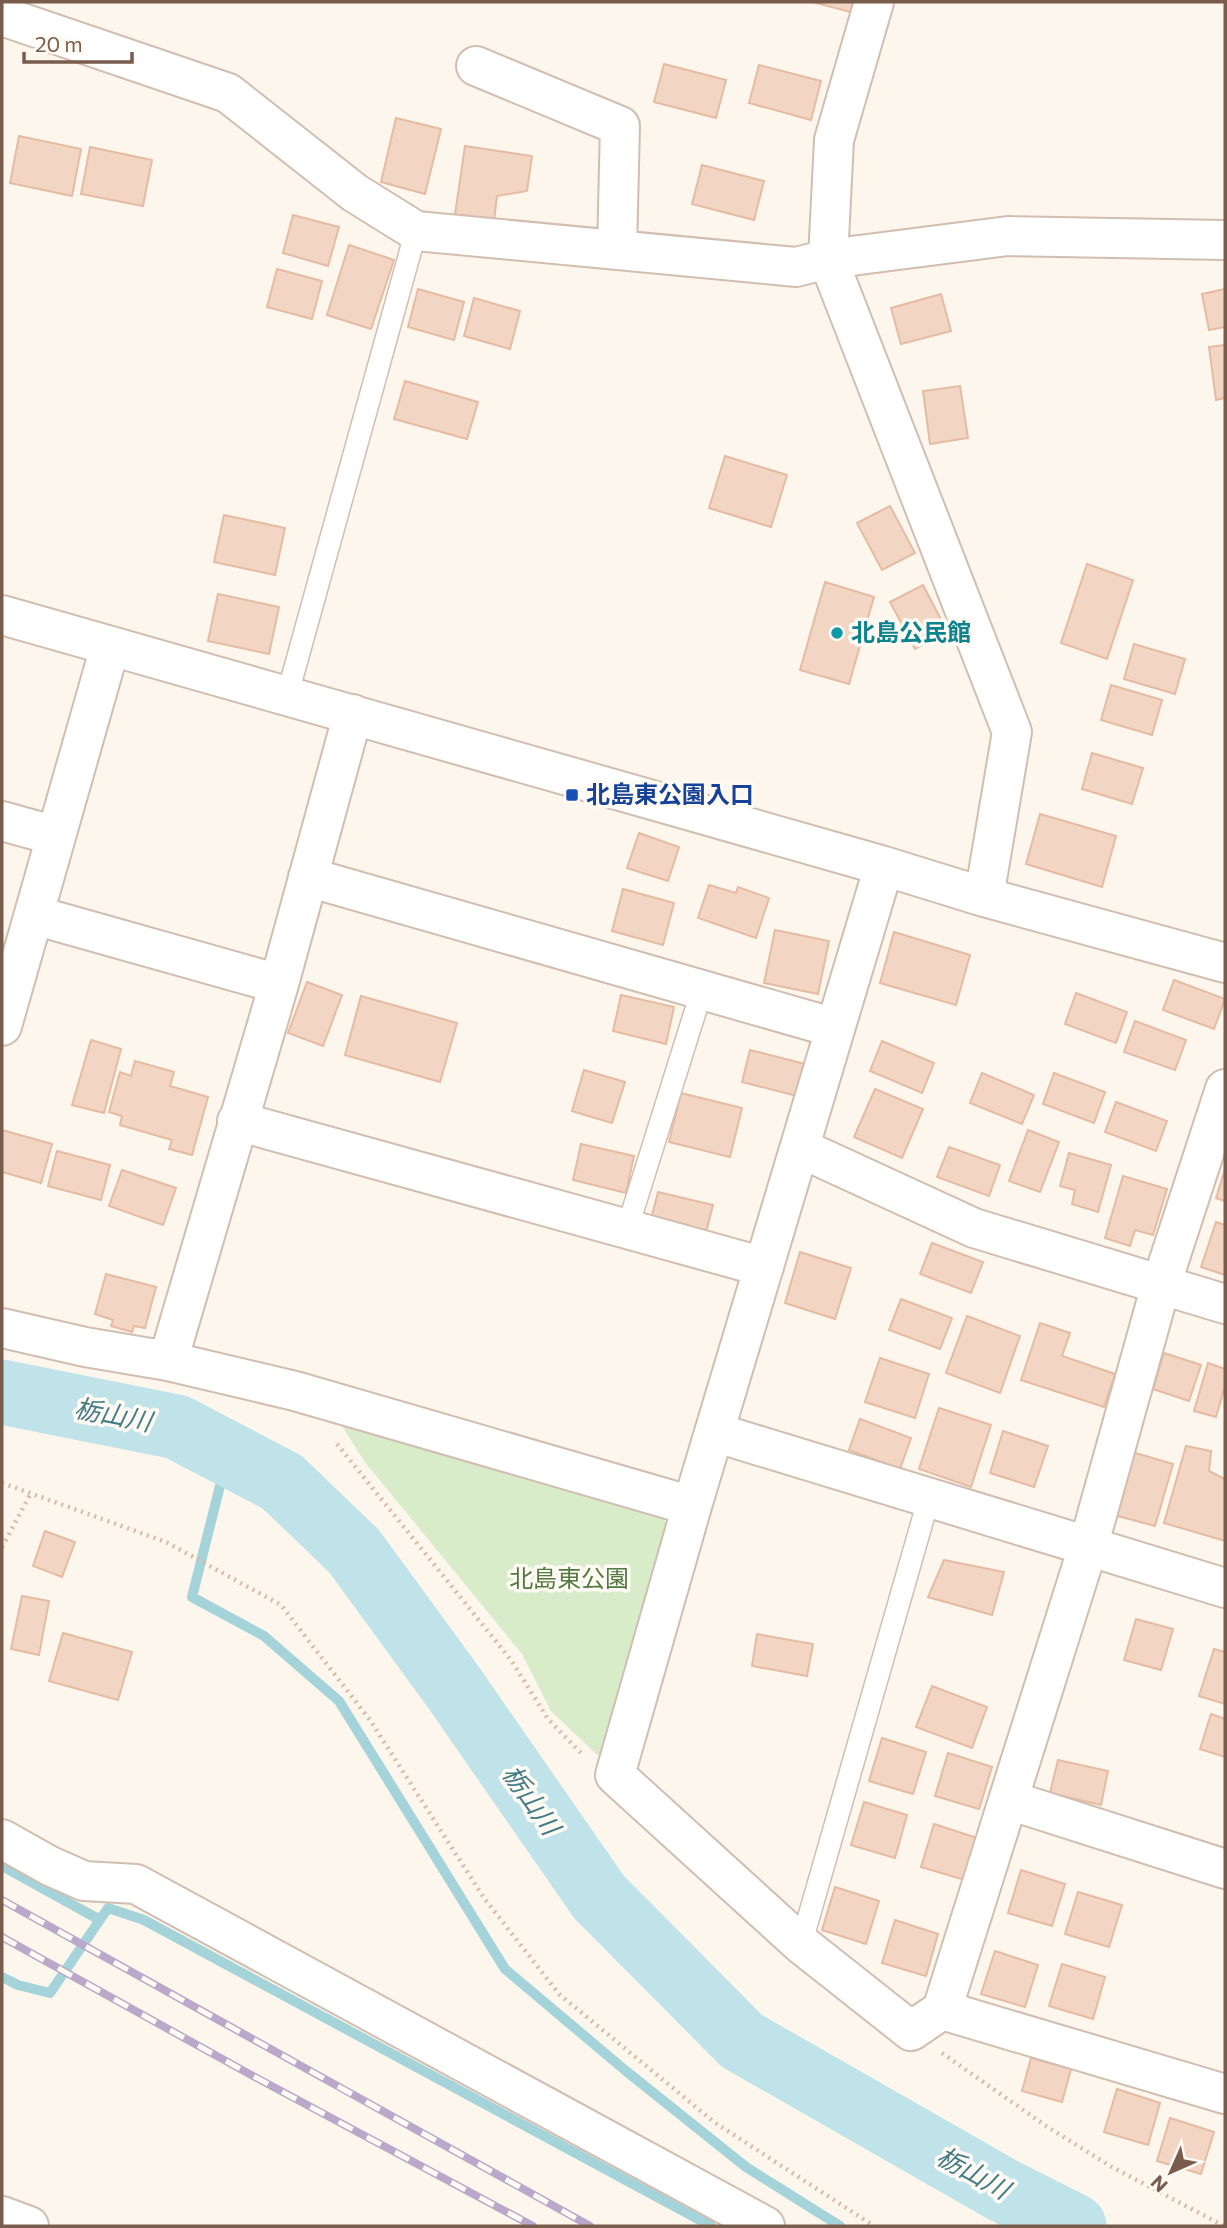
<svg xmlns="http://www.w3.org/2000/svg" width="1227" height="2228" viewBox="0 0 1227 2228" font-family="Commissioner,'Noto Sans JP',sans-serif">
<rect width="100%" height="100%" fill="#fdf6ec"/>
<path fill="#d8ecc9" d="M342,1426l319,89 10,16 -61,217 -13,7 -46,-44 -29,-57 -158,-193z"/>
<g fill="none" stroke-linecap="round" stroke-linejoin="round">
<path stroke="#a5d3da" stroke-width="10" d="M228,1454l-36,143 72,39 75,65 166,268 121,102 120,96 94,59
M2,1866l98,54
M2,1977l16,8 32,8 58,-85 36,12 567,306"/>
<path stroke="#bfe3e8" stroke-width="65" d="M2,1392l175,35 105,55 72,69 100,137 145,209 143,144 259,148 73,37"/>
</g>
<path fill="#f3d5c3" stroke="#e6bba3" stroke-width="2" d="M812,2h41l-2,10z
M664,64l62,16 -10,38 -62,-16z
M759,65l62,16 -10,39 -62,-17z
M396,118l45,11 -16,65 -44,-12z
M19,136l62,13 -9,47 -62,-13z
M465,146l67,10 -5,35 -30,5 -3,25 -39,-6z
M90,147l62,13 -9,46 -62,-12z
M702,165l62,16 -10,39 -62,-16z
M293,215l46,12 -11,39 -45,-13z
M349,245l45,15 -23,69 -44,-14z
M277,269l45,12 -10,38 -45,-12z
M418,289l46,13 -10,38 -46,-13z
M1225,289v38l-16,3 -7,-36z
M941,294l10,37 -50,13 -10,-36z
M474,298l46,13 -10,38 -46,-13z
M1225,345v53l-9,2 -7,-53z
M405,381l73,21 -11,37 -73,-20z
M960,386l8,52 -38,6 -7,-53z
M725,456l62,19 -16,52 -62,-19z
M890,506l25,47 -33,17 -25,-47z
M224,515l61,13 -10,47 -61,-13z
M1087,564l46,16 -26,79 -46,-16z
M825,582l49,15 -25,87 -49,-14z
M923,585l24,46 -32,18 -25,-47z
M218,594l61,13 -10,47 -61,-13z
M1134,644l51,15 -10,35 -51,-15z
M1111,685l51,15 -10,35 -51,-15z
M1092,753l51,15 -11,36 -50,-15z
M1040,814l76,22 -14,51 -76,-23z
M639,833l40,14 -11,34 -41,-13z
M709,885l27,8 2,-6 31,11 -13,40 -58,-20z
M623,889l51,14 -11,42 -51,-14z
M775,930l54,11 -11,53 -54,-11z
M894,932l76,23 -14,50 -76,-22z
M1174,980l51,19 -11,30 -51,-19z
M307,982l35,13 -19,51 -35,-13z
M1076,993l51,19 -11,31 -51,-19z
M621,995l53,12 -8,37 -53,-13z
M361,996l96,27 -17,59 -95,-27z
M1135,1021l51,19 -11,30 -51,-18z
M91,1040l30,9 -17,64 -32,-8z
M882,1041l52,22 -12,30 -52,-22z
M750,1050l55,14 -8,32 -55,-14z
M135,1061l39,11 -4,14 38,11 -16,58 -23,-6 3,-9 -52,-15 2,-9 -13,-4 11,-40 11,4z
M584,1070l41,12 -13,41 -40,-12z
M982,1073l52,22 -12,29 -52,-21z
M1054,1073l51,19 -11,31 -51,-19z
M875,1089l48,20 -21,49 -48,-21z
M681,1093l61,15 -12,49 -61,-15z
M1116,1102l51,19 -11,30 -51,-19z
M2,1130l50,14 -11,39 -39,-11z
M1028,1130l31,12 -19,50 -31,-11z
M581,1144l53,12 -8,37 -53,-13z
M949,1147l51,18 -11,31 -52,-19z
M57,1151l53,14 -9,35 -53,-14z
M1069,1153l42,12 -13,47 -26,-8 3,-14 -15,-4z
M1225,1169v32l-9,-3z
M122,1170l54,18 -13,37 -54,-19z
M1123,1176l44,13 -14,46 -18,-5 -5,16 -25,-8z
M658,1192l55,13 -8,31 -55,-13z
M1216,1222l9,3v50l-24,-8z
M932,1243l51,19 -12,31 -51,-19z
M800,1252l51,16 -16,51 -50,-16z
M106,1274l50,13 -11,41 -11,-2 -2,6 -21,-6 2,-6 -18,-6z
M901,1299l51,19 -12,31 -51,-19z
M967,1316l53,20 -20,57 -54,-20z
M1040,1323l30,10 -8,23 53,18 -11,33 -83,-27z
M1164,1353l37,12 -12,36 -36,-12z
M880,1358l49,16 -14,44 -50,-16z
M1208,1363l17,6v17l-9,31 -22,-6z
M939,1408l52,17 -20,62 -52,-18z
M860,1419l51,19 -11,31 -51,-19z
M1003,1431l45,15 -14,41 -44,-14z
M1186,1446l25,5 -2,20 16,8v62l-61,-18z
M1132,1452l41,12 -18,62 -41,-11z
M45,1531l30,11 -13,35 -29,-11z
M944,1560l60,12 -12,43 -64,-18z
M22,1596l27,5 -10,54 -28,-6z
M1136,1619l37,10 -12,41 -37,-10z
M63,1633l69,19 -14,48 -69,-19z
M757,1634l56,10 -6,32 -55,-10z
M1214,1649l11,3v52l-26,-8z
M932,1686l55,21 -15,41 -56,-21z
M1211,1714l14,5v38l-25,-8z
M882,1738l44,14 -13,42 -44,-13z
M948,1753l44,14 -13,42 -44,-13z
M1058,1760l50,11 -7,34 -51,-12z
M864,1802l43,13 -12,43 -44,-13z
M934,1824l43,14 -12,42 -44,-13z
M1021,1870l44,14 -13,42 -44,-13z
M835,1887l44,14 -13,43 -44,-14z
M1078,1892l44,13 -13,42 -44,-13z
M895,1920l43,14 -12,42 -44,-13z
M995,1951l43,14 -13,42 -44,-13z
M1062,1964l43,13 -12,42 -44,-13z
M1031,2058l40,11 -9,33 -40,-11z
M1117,2089l43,14 -12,42 -44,-13z
M1170,2118l44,14 -13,42 -44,-13z"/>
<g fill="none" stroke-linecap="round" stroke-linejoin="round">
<defs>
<path id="service" d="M287,696l129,-465
M627,1229l75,-239
M801,1944l128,-446"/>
<path id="minor" d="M874,2l-40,138 -6,119 184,473 -28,165
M2,16l226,77 127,100 61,38 380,36 32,-8 180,-23 217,4
M476,66l144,60 -3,124
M2,615l882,251 100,31 241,66
M2,821l54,15
M884,866l-192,640 -77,269 186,169 110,87 31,-21 146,-463 73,-262 64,-196
M308,877l527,151
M34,915l245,69
M2,1026l108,-379
M237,1121l527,146
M800,1148l174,80 251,76
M2,1328l83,19 83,14 127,30 397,115
M168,1361l111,-377 74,-270
M714,1432l511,156
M1009,1800l216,69
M2,1839l48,27 34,15 52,3 629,342
M942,2010l283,84
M2,2216l27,10"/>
</defs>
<use href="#service" stroke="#d1beb0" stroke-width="24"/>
<use href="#minor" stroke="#d1beb0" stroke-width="42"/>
<path stroke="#d9b8a5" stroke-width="4.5" stroke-dasharray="2 5" stroke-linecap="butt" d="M337,1444l174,216 37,59 35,36
M2,1483l164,59 115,63 89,115 114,178 75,96 155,128 160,104
M2,1547l29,-54
M942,2053l104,73 66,41 112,59"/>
<use href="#service" stroke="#fff" stroke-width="21"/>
<use href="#minor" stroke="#fff" stroke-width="38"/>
<defs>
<path id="rail" d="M2,1900l588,326
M2,1937l251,139 280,150"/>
</defs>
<use href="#rail" stroke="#b9a8c9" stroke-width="8"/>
<use href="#rail" stroke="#fffaf3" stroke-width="5" stroke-dasharray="16" stroke-linecap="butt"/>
</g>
<circle fill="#0f9aa8" stroke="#fffaf3" stroke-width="2.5" cx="837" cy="633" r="7"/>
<rect fill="#1a4fb4" stroke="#fffaf3" stroke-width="2.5" x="565" y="788" width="14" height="14" rx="3.5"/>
<g text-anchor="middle" stroke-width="7" stroke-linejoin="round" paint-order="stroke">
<g font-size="24" font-weight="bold" fill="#0d838f" stroke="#fffaf3" text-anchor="start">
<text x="851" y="641">北島公民館</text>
</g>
<g font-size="24" font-weight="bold" fill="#164399" stroke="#fffaf3" text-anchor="start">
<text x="586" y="803">北島東公園入口</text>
</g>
<g font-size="24" fill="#537a41" stroke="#fffaf3">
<text x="569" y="1587">北島東公園</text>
</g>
<g font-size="26" font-style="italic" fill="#437c86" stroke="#fffaf3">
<text transform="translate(113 1415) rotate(11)" y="9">栃山川</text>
<text transform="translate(531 1800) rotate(55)" y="9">栃山川</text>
<text transform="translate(973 2173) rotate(29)" y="9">栃山川</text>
</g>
</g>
<rect width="1227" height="2228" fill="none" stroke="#7a5c4d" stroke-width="7"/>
<g transform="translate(1171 2172) rotate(225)" stroke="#fffaf3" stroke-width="5" paint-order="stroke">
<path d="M0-5L12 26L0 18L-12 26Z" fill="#7a5c4d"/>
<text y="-10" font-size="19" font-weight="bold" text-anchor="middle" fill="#7a5c4d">N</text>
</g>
<path d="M24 52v10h108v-10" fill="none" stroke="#7a5c4d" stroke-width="3.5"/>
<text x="35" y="52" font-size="21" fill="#7a5c4d" stroke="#fffaf3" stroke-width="5" paint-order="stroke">20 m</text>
</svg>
